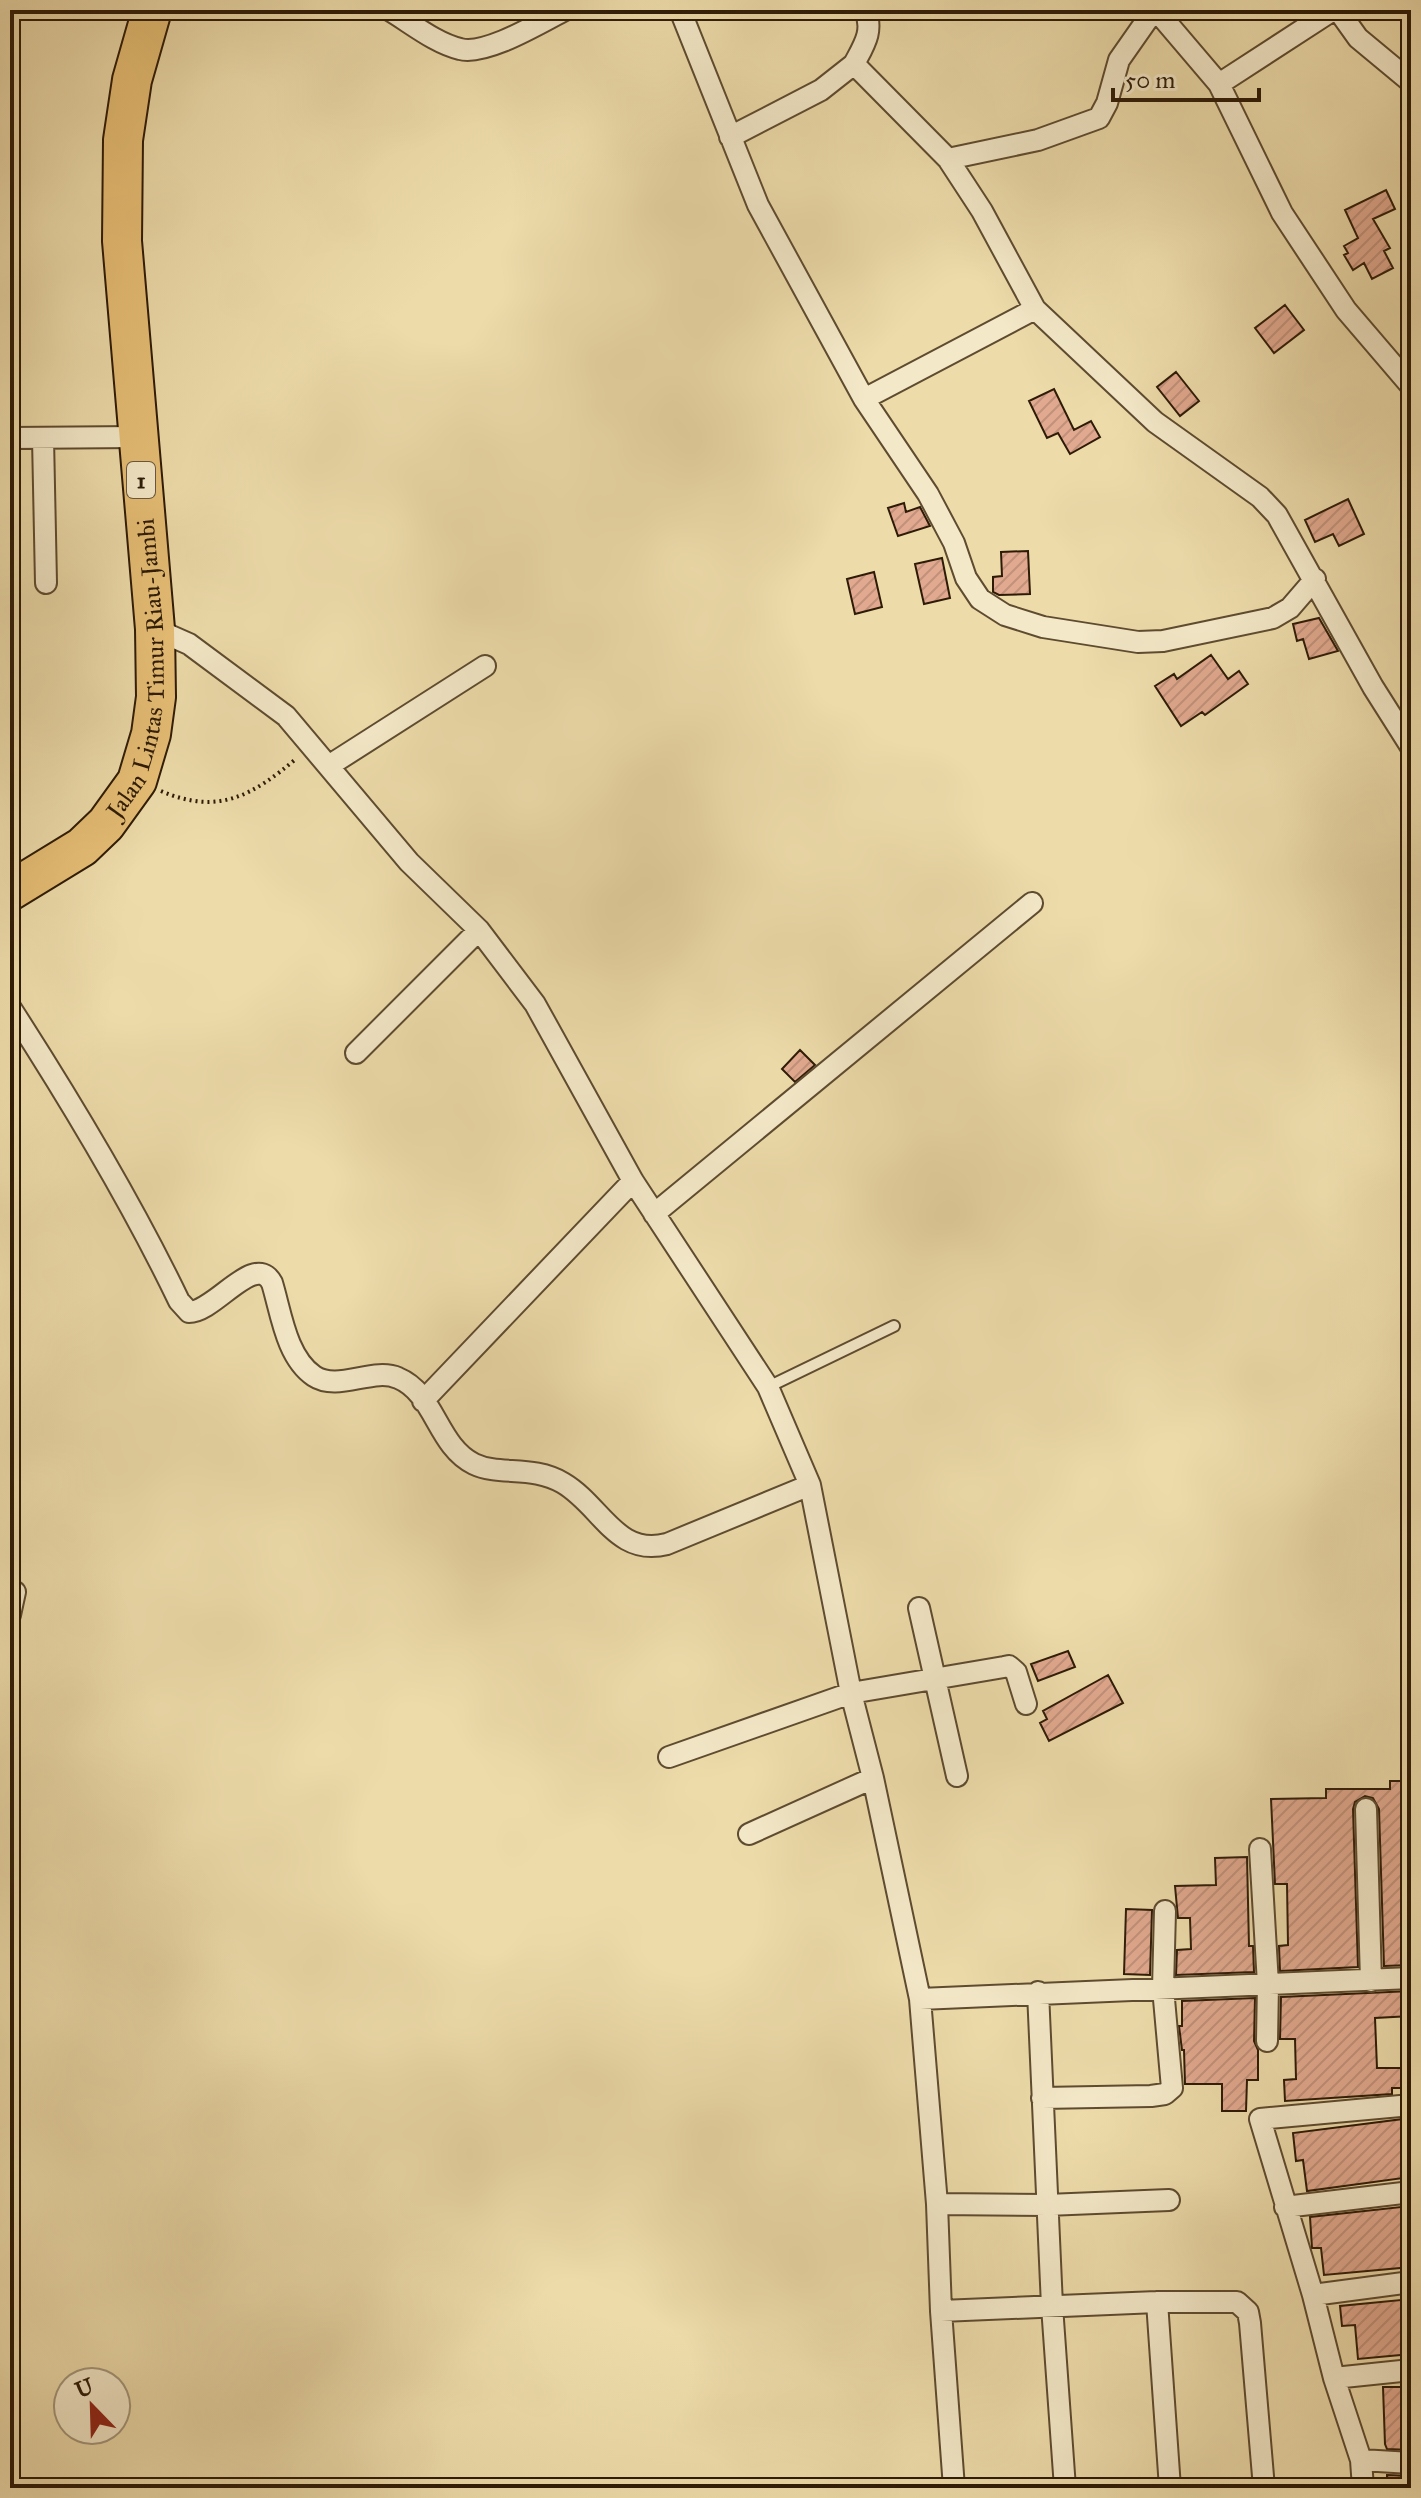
<svg xmlns="http://www.w3.org/2000/svg" width="1421" height="2498" viewBox="0 0 1421 2498" font-family="'IM FELL Great Primer',serif">
<defs>
<pattern id="building-hatch" width="6" height="6" patternUnits="userSpaceOnUse" patternTransform="scale(2)"><rect width="6" height="6" fill="#e1a98f"/><path d="M-1 1l2-2M0 6l6-6M5 7l2-2" fill="none" stroke="#c1917a"/></pattern>
</defs>
<rect width="100%" height="100%" fill="#eddbaa"/>
<filter id="stains"><feTurbulence type="fractalNoise" baseFrequency=".0025" numOctaves="4"/><feColorMatrix values="0 0 0 0 .2 0 0 0 0 .09 0 0 0 0 .02 0 0 0 .5 -.17"/></filter>
<radialGradient id="worn" r=".72"><stop offset=".6" stop-color="#630" stop-opacity="0"/><stop offset="1" stop-color="#630" stop-opacity=".3"/></radialGradient>
<path fill="url(#building-hatch)" stroke="#2e1b07" stroke-width="2" d="M1386,190l9,19 -22,10 17,29 -6,3 9,17 -21,11 -8,-16 -11,7 -9,-15 4,-2 -4,-7 14,-8 -13,-28z
M1285,305l19,25 -30,23 -19,-25z
M1176,372l23,29 -19,15 -23,-29z
M1054,389l20,41 17,-9 9,16 -30,17 -12,-21 -11,5 -18,-37z
M1348,499l16,35 -25,12 -6,-12 -18,8 -10,-22z
M904,503l2,9 14,-5 10,19 -32,10 -10,-28z
M1028,551l2,43 -31,1 -6,-3v-15l9,-1 -1,-24z
M942,558l8,40 -26,6 -9,-40z
M874,572l8,35 -27,7 -8,-35z
M1319,618l19,33 -29,8 -6,-20 -6,2 -4,-17z
M1211,655l17,24 11,-8 9,13 -43,31 -3,-3 -21,14 -26,-40 19,-12 3,5z
M800,1050l15,15 -20,17 -13,-13z
M1068,1651l7,16 -37,14 -7,-17z
M1108,1675l15,28 -74,38 -9,-18 7,-4 -4,-8z
M1390,1781h21v184l-27,1 -5,-157 -6,-11 -8,-2 -10,6 -2,7 5,158 -78,4 -1,-25 9,-1 -1,-61h-12l-4,-85 55,-1v-9h64z
M1247,1857l2,89h4l1,26 -78,3 1,-25 14,-1 -1,-31h-12l-3,-32 41,-1 -1,-27z
M1126,1909l26,1 -2,65 -26,-1z
M1411,1991v25l-36,2 2,50h34v20h-19v6l-107,7 -1,-21 12,-1 -1,-40h-15l1,-42z
M1255,1998l-1,43 4,9v30h-11l-1,31h-24v-27h-37l-1,-34h-2l-3,-24h3v-25z
M1411,2118v59l-104,14 -4,-31 -7,1 -3,-28z
M1410,2206l1,61 -87,8 -3,-27h-9l-2,-31z
M1411,2299v55l-53,5 -3,-34 -13,1 -2,-20z
M1383,2387h28v63l-24,-1 -2,-5z
M1387,2475l24,1v12h-24z"/>
<g fill="none" stroke-linecap="round" stroke-linejoin="round">
<defs>
<path id="lane" d="M768,1387l126,-61"/>
<path id="street" d="M389,10c22,13 46,33 71,39 26,7 81,-27 105,-39
M680,10l78,195 106,194 64,95 26,49 12,35 14,21 25,16 38,12 95,15 25,-1 110,-23 17,-10 25,-29
M865,10c9,21 -1,35 -11,54l94,95 34,52 53,98 120,113 105,75 17,18 96,172 38,60
M1156,10l63,74 63,129 64,97 65,76
M1338,10l20,28 53,44
M1219,84l114,-74
M730,137l91,-47 33,-26
M948,159l90,-19 61,-22 8,-15 12,-43 35,-50
M864,399l171,-90
M10,438l127,-1
M43,438l3,145
M155,629l34,15 97,72 123,146 70,68 56,74 98,177 135,206 42,98 41,208 22,85 47,221 17,205 4,107 13,177
M330,765l155,-99
M10,1007c62,96 120,192 169,294l10,11c26,0 66,-61 83,-29 9,29 14,74 42,93 24,16 59,-9 84,2 37,15 39,68 76,86 25,12 59,1 89,19 39,23 53,74 104,61l143,-59
M356,1053l123,-123
M654,1214l378,-311
M423,1401l210,-220
M919,1608l38,168
M10,1615l5,-23
M669,1757l182,-64 153,-26 5,-1 7,6 10,32
M1366,1809l5,172
M749,1834l124,-56
M1260,1849l8,135 -1,57
M1038,1992l14,314 13,182
M920,1999l491,-21
M1042,2098l109,-2 14,-2 7,-6 -9,-100 2,-77
M937,2204l110,1 122,-5
M1285,2207l126,-15
M1313,2295l98,-13
M1157,2302l13,186
M941,2311l216,-9h80l11,10 2,11 14,165
M1334,2378l77,-8
M1361,2460l50,3
M1363,2488l-2,-28 -27,-82 -21,-83 -53,-176 151,-14"/>
<g id="highway">
<path id="s1" d="M10,891l72,-44 24,-23 31,-43 14,-47 5,-37 -1,-68 -33,-388 1,-101 9,-60 20,-70"/>
</g>
</defs>
<use href="#lane" stroke="#5e4b30" stroke-width="14"/>
<use href="#street" stroke="#5e4b30" stroke-width="24"/>
<use href="#highway" stroke="#2e1b07" stroke-width="42"/>
<path stroke="#2e1b07" stroke-width="4" stroke-dasharray="2 4" stroke-linecap="butt" d="M161,791c58,25 92,4 136,-33"/>
<use href="#lane" stroke="#f3e8c8" stroke-width="10"/>
<use href="#street" stroke="#f3e8c8" stroke-width="20"/>
<use href="#highway" stroke="#e6be75" stroke-width="38"/>
</g>
<g text-anchor="middle" stroke-width="6" stroke-linejoin="round" paint-order="stroke">
<rect fill="#f3e8c8" stroke="#695841" stroke-width="2" x="127" y="462" width="28" height="36" rx="6"/>
<g font-size="22" font-weight="bold" fill="#2e1b07">
<text x="141" y="488">1</text>
</g>
<g font-size="24" fill="#2e1b07" stroke="#f3e8c8">
<text dy="8" stroke="none"><textPath href="#s1" startOffset="282">Jalan Lintas Timur Riau-Jambi</textPath></text>
</g>
</g>
<rect width="1421" height="2498" fill="none" stroke="#eddbaa" stroke-width="40"/>
<rect x="12" y="12" width="1397" height="2474" fill="none" stroke="#2e1b07" stroke-width="4"/>
<rect x="20" y="20" width="1381" height="2458" fill="none" stroke="#2e1b07" stroke-width="2"/>
<g transform="translate(92 2406) rotate(337)"><circle r="38" fill="#f3e8c8" stroke="#a4967b" stroke-width="2"/>
<path d="M0-6L14 30L0 20L-14 30Z" fill="#8f2418"/>
<text y="-12" font-size="22" font-weight="bold" text-anchor="middle" fill="#2e1b07">U</text>
</g>
<path d="M1113 88v12h146v-12" fill="none" stroke="#2e1b07" stroke-width="4"/>
<text x="1125" y="88" font-size="24" fill="#2e1b07" stroke="#f3e8c8" stroke-width="6" paint-order="stroke">50 m</text>
<rect width="100%" height="100%" filter="url(#stains)"/>
<rect width="100%" height="100%" fill="url(#worn)"/>
</svg>
